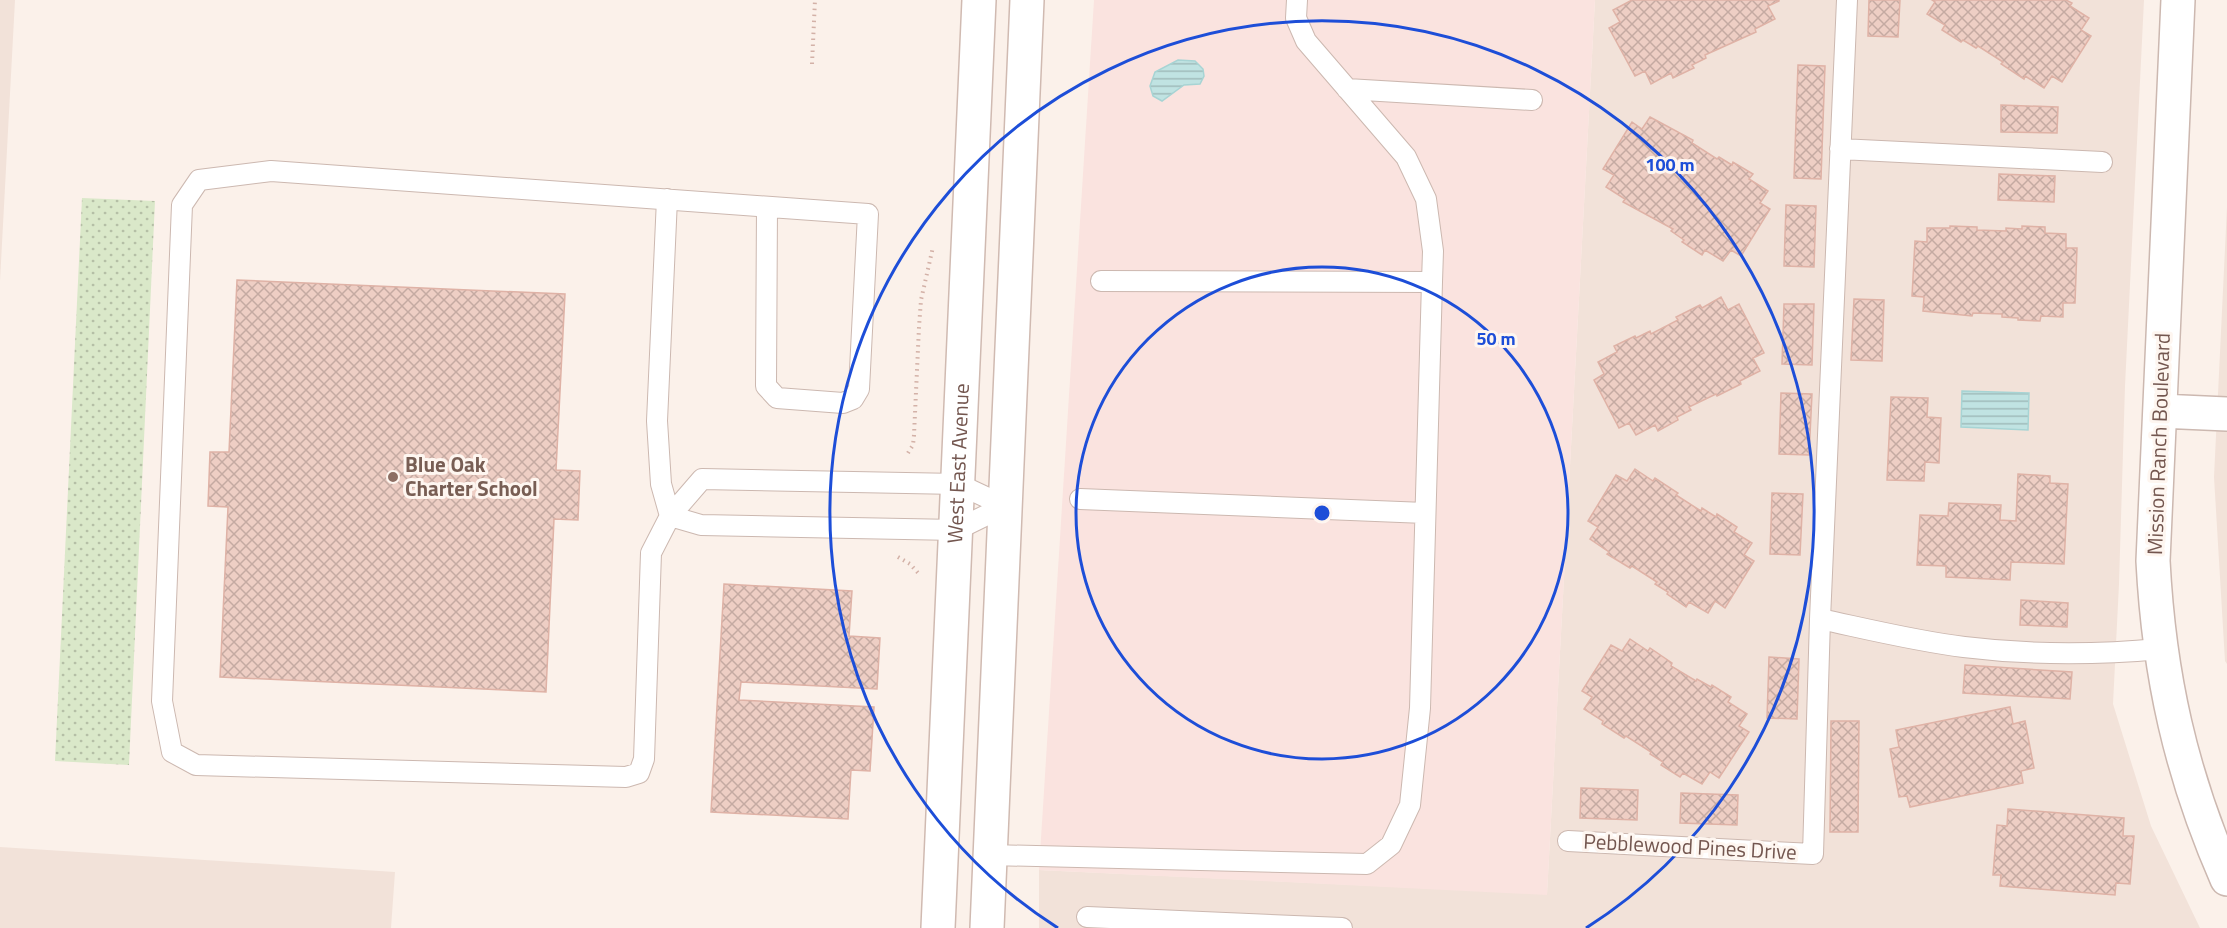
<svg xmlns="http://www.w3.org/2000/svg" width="2227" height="928" viewBox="0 0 2227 928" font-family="'Titillium Web',sans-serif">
<defs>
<pattern id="park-dots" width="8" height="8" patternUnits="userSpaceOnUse" patternTransform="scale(1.5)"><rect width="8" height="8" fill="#dae8c9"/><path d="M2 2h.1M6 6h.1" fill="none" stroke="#b5bfa6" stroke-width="1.8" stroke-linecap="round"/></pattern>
<pattern id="water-rules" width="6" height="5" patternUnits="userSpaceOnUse" patternTransform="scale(1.5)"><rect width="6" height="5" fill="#c0e3e2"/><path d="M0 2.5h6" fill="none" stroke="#a0bbba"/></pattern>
<pattern id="building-cross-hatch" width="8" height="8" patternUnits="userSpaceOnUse" patternTransform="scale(1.5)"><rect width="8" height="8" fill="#eecec4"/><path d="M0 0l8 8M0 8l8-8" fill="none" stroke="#c5aaa2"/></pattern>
</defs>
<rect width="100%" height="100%" fill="#fbf1ea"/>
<path fill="#f2e2d9" d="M0,0h15l-15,281z
M1595,0h549l-19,386 -6,198 -6,120 38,122 49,102h-1161v-58l508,24z
M2227,207v457l-2,-3 -11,-184z
M0,847l395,25 -4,56h-391z"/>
<path fill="#fae3df" d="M1094,0h501l-48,895 -508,-25z"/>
<path fill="url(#park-dots)" d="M82,198l73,3 -26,564 -74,-4z"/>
<path fill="url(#water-rules)" stroke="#a7d4d4" stroke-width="1.5" d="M1178,60l17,1 8,8 1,7 -4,8 -16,1 -22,16 -9,-5 -3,-10 5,-14z
M1962,391l67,2 -1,37 -67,-3z"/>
<path fill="url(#building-cross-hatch)" stroke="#dfb2a6" stroke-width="1.5" d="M1632,0h147v1l-11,5 7,13 -20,10 1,3 -51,23 1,3 -14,7 2,3 -21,10 -2,-5 -20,11 -6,-13 -10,5 -26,-48 11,-6 -7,-12z
M1869,0h31l-2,37 -30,-1z
M1932,0h134l6,3 -2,3 19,12 -8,12 10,6 -29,46 -10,-6 -8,12 -19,-12 -1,3 -23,-15 2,-2 -25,-16 -2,2 -13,-8 -2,2 -19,-12 3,-5 -18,-11 8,-12z
M1798,65l27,1 -4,113 -27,-1z
M2001,105l57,2 -1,26 -56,-1z
M1650,117l43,23 -1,3 25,16 2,-2 13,8 1,-3 20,12 -4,5 19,12 -8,12 10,6 -29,47 -10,-6 -8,11 -18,-11 -3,5 -20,-13 2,-2 -13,-9 2,-2 -50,-27 2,-3 -19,-12 8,-12 -11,-6 29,-47 10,7z
M1999,174l56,2 -1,26 -56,-2z
M1786,205l30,1 -2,61 -30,-1z
M1950,226l27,1v3l29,1v-3l16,1v-3l23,1v6l21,1v14h11l-2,55h-12v14l-22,-1 -1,5 -22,-1v-2l-16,-1v-3l-29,-1 -1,3 -49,-5 1,-14 -12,-1 3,-55 12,1v-14h23z
M237,280l328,14 -9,176 24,1 -2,49 -24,-1 -8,173 -326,-15 8,-170 -20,-1 2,-54h19z
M1721,297l7,13 11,-6 25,49 -11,5 7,13 -20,10 1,3 -24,12 -1,-2 -27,13 2,3 -14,7 1,3 -20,11 -3,-6 -19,10 -7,-12 -10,5 -25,-48 10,-6 -6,-12 19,-10 -3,-6 21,-10 1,2 14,-7 1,3 27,-14 -2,-3 24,-12 2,3z
M1854,299l30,1 -2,61 -31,-1z
M1784,304h30l-2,61 -30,-1z
M1781,393l31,1 -3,61 -30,-1z
M1891,397l37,1 -1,19 14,1 -2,45 -14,-1 -1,19 -37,-1z
M1635,469l18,12 2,-3 23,15 -2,2 25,16 1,-3 14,9 1,-3 20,13 -3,5 18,11 -8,12 10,6 -29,47 -10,-7 -7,12 -19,-11 -3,5 -19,-13 1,-2 -13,-8 2,-2 -25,-16 -2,2 -23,-14 2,-2 -19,-13 8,-12 -10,-6 28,-46 11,6z
M2018,474l32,2v7l18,1 -4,80 -53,-2 -1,18 -64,-3v-11l-29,-1 3,-50 28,1 1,-13 52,2 -1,15 16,1z
M1772,493l31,1 -3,61 -30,-1z
M724,584l128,7 -3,45 31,2 -3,51 -136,-7 -2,18 135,7 -4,64 -19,-1 -3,49 -137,-7z
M2021,600l47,3 -1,24 -47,-2z
M1630,639l18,12 2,-3 22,15 -1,3 25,15 1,-2 14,8 1,-2 19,12 -3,5 19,12 -8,12 10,6 -30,46 -9,-6 -8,12 -19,-11 -3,4 -19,-12 2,-3 -13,-8 1,-2 -25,-16 -2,2 -22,-14 1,-3 -19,-12 8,-12 -10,-6 29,-46 11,6z
M1769,657l30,2 -2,60 -30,-1z
M1965,665l107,7 -2,27 -107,-6z
M2010,707l3,17 12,-3 9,47 -13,3 2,12 -113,24 -3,-11 -8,1 -9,-48 9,-2 -3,-17z
M1831,721h28l-1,111h-28z
M1581,788l57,2 -1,30 -57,-2z
M1681,793l57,2 -1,30 -57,-2z
M2008,809l116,9 -1,18h11l-4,48 -14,-1 -1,12 -115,-9 1,-11h-8l4,-50 10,1z"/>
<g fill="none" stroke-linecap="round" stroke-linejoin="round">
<defs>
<path id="lane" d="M1347,89l185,11
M1840,149l262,13
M667,199l-10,222 4,63 9,32
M767,207l-1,179 11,12 66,5 10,-4 6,-10 9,-175 -597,-43 -72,9 -17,25 -20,496 10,51 24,13 430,12 13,-4 5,-14 7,-206 19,-37 32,-37 256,5 47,22
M1101,281l331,1
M1080,499l345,14
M670,516l31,9 255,5 49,-24
M1820,619c47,10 95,22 144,28 65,8 131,8 196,2
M1568,841l245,13 7,-235 27,-619
M990,855l377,9 24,-19 19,-40 10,-97 12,-426 1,-31 -7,-52 -20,-42 -100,-116 -10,-23 1,-18
M1087,917l255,11"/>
<path id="street" d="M2178,0l-25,561c6,115 28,213 74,318
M2160,411l67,3"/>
<g id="secondary">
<path id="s1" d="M938,928l41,-928"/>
<path d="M987,928l40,-928"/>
</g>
</defs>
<use href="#lane" stroke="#ccb8b0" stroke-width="22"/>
<use href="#street" stroke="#ccb8b0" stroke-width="36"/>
<use href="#secondary" stroke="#d0bab1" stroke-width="36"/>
<path stroke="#d3b1a7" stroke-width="4" stroke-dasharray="1.5 4.5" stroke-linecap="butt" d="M812,64l3,-64
M908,453l5,-8 1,-10 5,-108 2,-27 12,-53
M898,557l12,7 10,11"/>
<use href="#lane" stroke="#fff" stroke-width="20"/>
<use href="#street" stroke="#fff" stroke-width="33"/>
<use href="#secondary" stroke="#fff" stroke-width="33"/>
</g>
<g fill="none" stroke="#1d4ed8" stroke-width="3">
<circle cx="1322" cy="513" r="246"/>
<path d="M1058 928A492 492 0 1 1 1586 928"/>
</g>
<circle fill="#8d6e63" stroke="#fef6f0" stroke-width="2" cx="393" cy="477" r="6"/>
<g text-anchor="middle" stroke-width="6" stroke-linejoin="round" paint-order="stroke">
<g font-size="21" fill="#73564f" stroke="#fef6f0">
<text transform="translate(2159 444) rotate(-88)" y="7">Mission Ranch Boulevard</text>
<text dy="7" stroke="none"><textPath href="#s1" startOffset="465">West East Avenue</textPath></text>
<text transform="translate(1690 847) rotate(3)" y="7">Pebblewood Pines Drive</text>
</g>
<g font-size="21" font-weight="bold" fill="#785e54" stroke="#fef6f0" text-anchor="start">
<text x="405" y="472">Blue Oak<tspan x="405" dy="24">Charter School</tspan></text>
</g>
</g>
<circle cx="1322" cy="513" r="9" fill="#1d4ed8" stroke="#fef6f0" stroke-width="3"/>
<g font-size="18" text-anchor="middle" font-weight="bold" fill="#1d4ed8" stroke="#fef6f0" stroke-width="6" stroke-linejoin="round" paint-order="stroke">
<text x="1670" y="171">100 m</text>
<text x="1496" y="345">50 m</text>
</g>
</svg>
